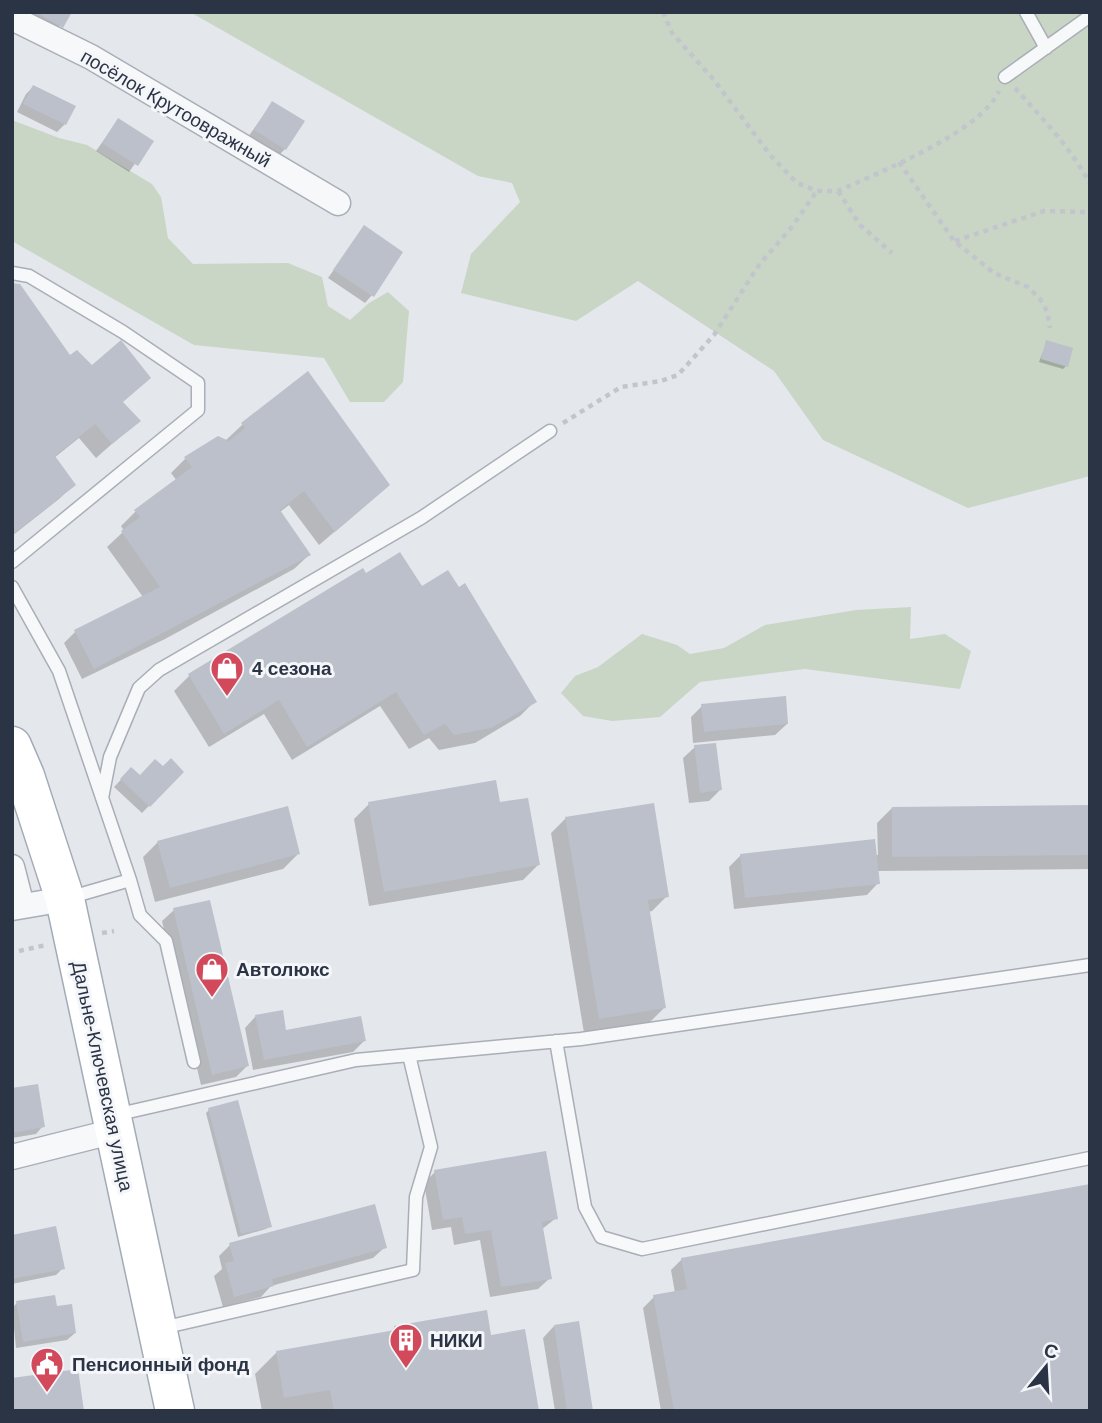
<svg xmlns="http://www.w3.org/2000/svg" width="1102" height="1423" viewBox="0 0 1102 1423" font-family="Arial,sans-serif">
<rect width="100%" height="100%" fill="#e4e7ec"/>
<path fill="#c9d6c5" d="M190,12h900v464l-122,32 -145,-68 -49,-69 -136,-90 -62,40 -115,-28 10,-39 49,-52 -8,-19 -34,-7z
M12,120l47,18 28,7 65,39 9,13 7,41 25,26 95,-1 34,14 6,29 22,14 19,-17 19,-11 21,19 -6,71 -19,20h-34l-26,-44 -130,-13 -182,-104z
M911,607l-1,32 35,-5 26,17 -11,38 -155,-20 -105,13 -40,35 -48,4 -29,-5 -22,-23 14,-17 23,-9 44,-33 35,11 13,9 34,-6 41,-23 91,-15z"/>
<path fill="#0003" d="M32,12h38l-16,22 -26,-15z
M33,87l40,20 -8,17 -8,8 -40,-20 9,-18z
M272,103l13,46 -7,7 -30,-19z
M118,120l33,21 -22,31 -33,-21z
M364,228l8,67 -7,8 -37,-25z
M12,284l58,74 52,45 16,18 -42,37 -17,-20 -25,20 20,26 -15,15 -47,37z
M1047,342l19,24 -3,3 -24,-7z
M308,374l65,125 -54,46 -30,-40 -9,7 29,43 -15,14 -129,70 -83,40 -18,-36 11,-11 68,-35 -36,-50 17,-16 -3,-5 15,-15 41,-30 -6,-8 15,-15 39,-17 17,-16z
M363,570l3,5 55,14 114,112 -15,15 -45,27 -36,7 -10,-12 -20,11 -29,-43 -88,54 -28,-46 -55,33 -35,-56 15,-15z
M702,706l85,18 -12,11 -82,8 -2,-26z
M695,747l25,43 -11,11 -20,2 -6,-45z
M131,769l9,9 23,-9 19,3 -40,41 -28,-26z
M369,804h130l39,61 -15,15 -154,26 -15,-87z
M1090,806v63l-213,2 1,12 -11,12 -133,14 -5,-42 12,-12h137l-1,-32 15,-15z
M566,818l101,78 -15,15 -4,1 16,96 -15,15 -65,10 -33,-200z
M158,842l140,12 -15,15 -128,33 -12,-45z
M174,910l73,156 -11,11 -35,8 -39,-164z
M256,1016l29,16 79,9 -11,11 -100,18 -8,-42z
M12,1090l31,36 -7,8 -24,4z
M209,1110l61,116 -4,3 -28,8 -32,-124z
M435,1172l121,46 -15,12 9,48 -12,11 -48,8 -10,-57 -26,5 -3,-18 -19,3 -8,-47z
M12,1236l51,32 -7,7 -44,9z
M230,1245l155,2 -12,11 -102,28 -10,11 -38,10 -9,-31 8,-7 -3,-13z
M682,1259l408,152h-429l-18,-103 11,-11 21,-4 -4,-23z
M17,1303l58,30 -8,7 -51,8 -4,-40z
M554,1326l37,85h-36l-12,-73z
M395,1327l95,10 47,74h-275l-7,-37 22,-22 112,-19z"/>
<path fill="#bbc0ca" d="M36,12h36l-9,16z
M33,85l43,21 -10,19 -43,-21z
M272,101l33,20 -19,29 -32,-20z
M118,118l36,23 -16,25 -36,-23z
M364,225l39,27 -29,45 -41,-27z
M12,283l8,1 50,71 7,-5 15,15 29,-25 30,38 -28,24 18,19 -29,23 -17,-20 -40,32 21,29 -64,50z
M1046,340l27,8 -5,19 -27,-8z
M308,371l82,114 -55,47 -31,-41 -24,19 31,45 -217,114 -20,-39 86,-43 -39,-56 19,-14 -6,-7 58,-43 -8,-10 34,-21 11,5 16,-13 -4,-5z
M400,552l22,34 26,-16 11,17 6,-4 72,119 -46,26 -37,7 -9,-11 -21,11 -28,-43 -89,55 -28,-47 -55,34 -36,-60 175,-106 3,5z
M786,696l2,28 -84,8 -3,-28z
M716,743l6,47 -22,3 -6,-48z
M171,758l13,14 -34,35 -30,-28 11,-12 9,8 15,-16 8,7z
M496,780l4,22 28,-4 12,67 -156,27 -16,-90z
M654,803l15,94 -21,3 18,108 -67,11 -34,-202z
M1090,805v50l-198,2v-50z
M288,806l12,48 -130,34 -13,-47z
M875,839l5,45 -135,14 -5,-44z
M210,900l39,166 -37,9 -39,-167z
M283,1010l3,20 75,-14 5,25 -102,19 -9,-45z
M38,1084l7,43 -33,6v-45z
M238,1100l34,127 -31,7 -33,-126z
M546,1151l12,68 -16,3 10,57 -51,8 -10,-57 -26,4 -3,-17 -19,3 -9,-50z
M1090,1184v227h-416l-21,-116 34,-6 -6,-31z
M375,1204l12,44 -115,31 2,7 -40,11 -9,-34 9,-2 -5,-18z
M56,1226l9,43 -53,10v-44z
M55,1295l2,11 15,-2 4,29 -53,9 -7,-41z
M487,1310l4,25 34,-6 14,82h-205l-4,-21 -46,8 -8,-47 119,-21 -1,-4z
M579,1321l14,90h-26l-13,-86z
M78,1369l6,42h-72v-33z"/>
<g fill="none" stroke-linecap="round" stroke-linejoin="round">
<defs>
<path id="service" d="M1026,12l20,36
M1005,77l85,-61
M12,273l17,3 94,56 75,51v27l-186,152
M12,587l47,84 71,209
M102,798l8,-41 29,-69 20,-18 262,-152 129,-87
M68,898l62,-18 10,35 26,26 28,121
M556,1041l29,166 16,30 41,12 448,-91
M115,1115l241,-55 225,-21 509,-74
M162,1328l251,-58 3,-73 15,-50 -22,-92"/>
<path id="minor" d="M12,18l79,39 247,146
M12,867l10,39
M12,908l53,-9
M12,1157l103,-26"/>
<path id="primary" d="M12,746l13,30 40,123 110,512"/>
</defs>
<use href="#service" stroke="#a9aeb7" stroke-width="15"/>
<use href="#minor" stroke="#a9aeb7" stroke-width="27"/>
<use href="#primary" stroke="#a3abb8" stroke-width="41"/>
<path stroke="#c2c5cb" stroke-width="4.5" stroke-dasharray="5 5" stroke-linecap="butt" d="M663,12l9,21 42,47 57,76 26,27 20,8h21c42,-19 143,-59 161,-100
M1015,88c27,30 56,60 75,96
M899,162l55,79 40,32 34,14 12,12 7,12 3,17
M838,191l22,34 32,28
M955,241l89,-30 46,1
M563,423l58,-36 40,-6 17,-6 36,-40 45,-70 32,-37 26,-37
M102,933l12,-2
M19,951l27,-6"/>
<use href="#service" stroke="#f7f8fa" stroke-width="12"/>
<use href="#minor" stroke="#f7f8fa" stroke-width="24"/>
<use href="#primary" stroke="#fff" stroke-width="38"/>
</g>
<defs>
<symbol id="shop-pin" viewBox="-11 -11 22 30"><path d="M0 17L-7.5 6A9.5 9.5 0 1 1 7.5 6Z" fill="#d1495b" stroke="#f4f6f9"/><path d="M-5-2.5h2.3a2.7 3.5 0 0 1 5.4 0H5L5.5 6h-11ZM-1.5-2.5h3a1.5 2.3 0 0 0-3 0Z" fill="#fff"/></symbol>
<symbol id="building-pin" viewBox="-11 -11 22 30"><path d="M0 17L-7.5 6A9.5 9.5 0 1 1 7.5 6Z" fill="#d1495b" stroke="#f4f6f9"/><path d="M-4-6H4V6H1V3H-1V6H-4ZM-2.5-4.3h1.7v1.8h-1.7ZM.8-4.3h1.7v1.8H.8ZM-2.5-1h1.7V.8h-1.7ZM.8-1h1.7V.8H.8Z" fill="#fff"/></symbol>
<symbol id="civic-pin" viewBox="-11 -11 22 30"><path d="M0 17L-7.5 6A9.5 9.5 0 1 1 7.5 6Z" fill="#d1495b" stroke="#f4f6f9"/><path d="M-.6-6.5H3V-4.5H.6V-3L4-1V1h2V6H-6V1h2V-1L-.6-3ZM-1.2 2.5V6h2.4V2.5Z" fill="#fff"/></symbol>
</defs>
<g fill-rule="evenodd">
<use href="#shop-pin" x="208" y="649" width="38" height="52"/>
<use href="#shop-pin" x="193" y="950" width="38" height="52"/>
<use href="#building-pin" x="387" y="1321" width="38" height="52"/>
<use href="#civic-pin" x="28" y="1345" width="38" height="52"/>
</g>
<g text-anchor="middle" stroke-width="6" stroke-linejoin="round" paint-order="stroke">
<g font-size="19" fill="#2b3445" stroke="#f4f6f9">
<text transform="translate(176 108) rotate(30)" y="7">посёлок Крутоовражный</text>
<text transform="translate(103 1076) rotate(78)" y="7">Дальне-Ключевская улица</text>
</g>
<g font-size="19" font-weight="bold" fill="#2b3445" stroke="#f4f6f9" text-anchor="start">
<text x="252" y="675">4 сезона</text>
<text x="236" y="976">Автолюкс</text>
<text x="430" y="1347">НИКИ</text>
<text x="72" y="1371">Пенсионный фонд</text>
</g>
</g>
<rect width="1102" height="1423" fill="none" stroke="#2b3445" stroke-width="28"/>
<g transform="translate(1046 1367) rotate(18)" stroke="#f4f6f9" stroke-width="5" paint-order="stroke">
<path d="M0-5L12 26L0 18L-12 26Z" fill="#2b3445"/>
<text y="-10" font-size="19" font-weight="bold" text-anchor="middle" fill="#2b3445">С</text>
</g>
</svg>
